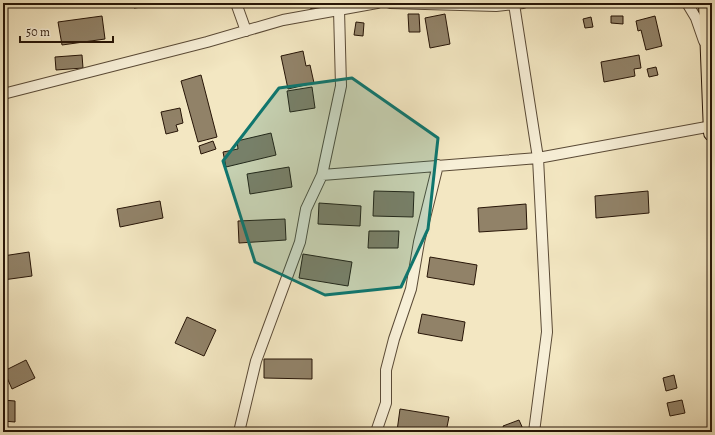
<svg xmlns="http://www.w3.org/2000/svg" width="715" height="435" viewBox="0 0 715 435" font-family="Alegreya,serif">
<rect width="100%" height="100%" fill="#f3e7c2"/>
<filter id="stains"><feTurbulence type="fractalNoise" baseFrequency=".005" numOctaves="4"/><feColorMatrix values="0 0 0 0 .2 0 0 0 0 .09 0 0 0 0 .02 0 0 0 .5 -.17"/></filter>
<radialGradient id="worn" r=".72"><stop offset=".6" stop-color="#630" stop-opacity="0"/><stop offset="1" stop-color="#630" stop-opacity=".3"/></radialGradient>
<path fill="#918268" stroke="#271507" d="M133,3h41l-40,5z
M310,3h11l1,5 -11,1z
M408,14h11l1,18h-11z
M445,14l5,30 -20,4 -5,-30z
M102,16l3,23 -43,6 -4,-23z
M611,16h12v8l-12,-1z
M655,16l7,30 -16,4 -5,-20 -3,1 -2,-10z
M591,17l2,10 -8,1 -2,-9z
M356,22l8,1 -1,13 -9,-1z
M303,51l3,15 4,-1 4,18 -26,6 -7,-33z
M82,55l1,13 -27,2 -1,-13z
M639,55l2,13 -7,1 1,7 -31,6 -3,-20z
M656,67l2,8 -9,2 -2,-8z
M201,75l16,62 -19,5 -17,-61z
M312,87l3,21 -25,4 -3,-21z
M180,108l3,15 -7,2 2,6 -12,3 -5,-22z
M271,133l5,22 -50,12 -3,-15 15,-3 -1,-8z
M213,141l3,8 -15,5 -2,-8z
M289,167l3,20 -42,7 -3,-20z
M374,191l40,1 -1,25 -40,-1z
M648,191l1,22 -53,5 -1,-22z
M160,201l3,17 -43,9 -3,-18z
M319,203l42,3 -1,20 -42,-2z
M526,204l1,25 -48,3 -1,-24z
M285,219l1,21 -47,3 -1,-22z
M369,231h30l-1,17h-30z
M29,252l3,24 -29,4v-24z
M303,254l49,8 -4,24 -49,-8z
M430,257l47,8 -3,20 -47,-8z
M422,314l43,8 -3,19 -44,-8z
M187,317l29,13 -12,26 -29,-13z
M264,359h48v20l-48,-1z
M26,360l9,18 -23,11 -8,-18z
M674,375l3,13 -11,3 -3,-13z
M3,400l12,1v21l-12,-1z
M682,400l3,13 -15,3 -3,-13z
M400,409l49,8 -3,15 -49,-1z
M519,420l4,9 -7,3h-11l-2,-6z"/>
<g fill="none" stroke-linecap="round" stroke-linejoin="round">
<defs>
<path id="minor" d="M236,3l10,28
M390,3l106,3 27,-3
M687,3l9,15 8,23
M514,4l24,154 9,174 -13,100
M339,10l2,76 -19,89 216,-17 174,-32
M3,94l204,-52 76,-22 94,-17
M239,432l17,-71 44,-119 6,-33 16,-34
M376,432l10,-29v-33l8,-31 17,-50 8,-47 19,-77"/>
<path id="trunk" d="M707,3l5,130"/>
</defs>
<use href="#minor" stroke="#5a4a36" stroke-width="12"/>
<use href="#trunk" stroke="#271507" stroke-width="18"/>
<use href="#minor" stroke="#f7efd7" stroke-width="10"/>
<use href="#trunk" stroke="#f3e7c2" stroke-width="16"/>
</g>
<path fill="#0f766e" fill-opacity="0.2" stroke="#0f766e" stroke-width="3" stroke-linejoin="round" d="M352,78l86,60 -10,91 -27,58 -76,8 -70,-33 -32,-101 56,-73z"/>
<rect width="715" height="435" fill="none" stroke="#f3e7c2" stroke-width="16"/>
<rect x="4" y="4" width="707" height="427" fill="none" stroke="#271507" stroke-width="2"/>
<rect x="8" y="8" width="699" height="419" fill="none" stroke="#271507"/>
<path d="M20 36v6h93v-6" fill="none" stroke="#271507" stroke-width="2"/>
<text x="26" y="36" font-size="12" fill="#271507" stroke="#f7efd7" stroke-width="3" paint-order="stroke">50 m</text>
<rect width="100%" height="100%" filter="url(#stains)"/>
<rect width="100%" height="100%" fill="url(#worn)"/>
</svg>
